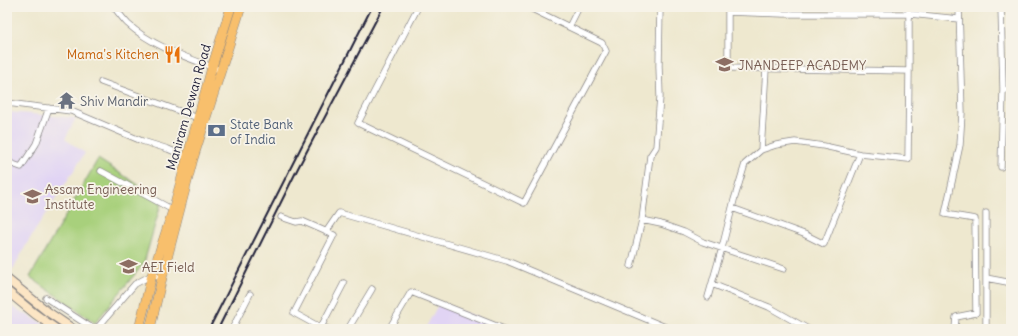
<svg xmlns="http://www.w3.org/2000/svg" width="1018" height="336" viewBox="0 0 1018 336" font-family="Delius,sans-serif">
<rect width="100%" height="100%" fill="#f7f3e8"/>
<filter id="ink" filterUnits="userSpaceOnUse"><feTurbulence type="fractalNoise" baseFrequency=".025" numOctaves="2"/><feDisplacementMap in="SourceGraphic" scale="8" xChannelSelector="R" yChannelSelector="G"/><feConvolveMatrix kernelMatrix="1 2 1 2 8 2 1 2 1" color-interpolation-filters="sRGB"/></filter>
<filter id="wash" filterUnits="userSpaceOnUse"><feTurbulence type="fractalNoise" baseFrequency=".012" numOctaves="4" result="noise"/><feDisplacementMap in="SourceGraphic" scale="16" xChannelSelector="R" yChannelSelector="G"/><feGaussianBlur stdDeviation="0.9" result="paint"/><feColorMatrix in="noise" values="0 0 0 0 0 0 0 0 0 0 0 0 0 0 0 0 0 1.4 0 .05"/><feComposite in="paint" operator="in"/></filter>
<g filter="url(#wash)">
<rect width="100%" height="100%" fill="#eee8cf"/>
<path fill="#e1d4f4" d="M7,112l69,6 -11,21 20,14 -56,87 -16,29 -6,-3z
M439,303l70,26h-84z
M7,304l35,19 9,6h-44z"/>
<path fill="#a8d07c" stroke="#65795c" d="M98,159l64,41 -18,63 -49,60 -65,-46z"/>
</g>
<g filter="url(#ink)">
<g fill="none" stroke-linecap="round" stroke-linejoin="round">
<defs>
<path id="minor" d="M114,7c4,5 9,12 14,17 25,23 61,34 92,46
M418,7l-60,116 166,80 82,-152 -4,-8 -74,-36
M728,7v58l4,3 177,3v-64
M835,7v7
M1001,7l2,82 8,1
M728,12l56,2h126l49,5
M569,27l10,-20
M101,82l97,36
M7,103l64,8 71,30 26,8 21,9
M761,150l5,-81
M7,162l14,5 15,-23 13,-36
M1001,167l2,-78
M101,171l72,39
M732,208l72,26 20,10 36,-90
M281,217l15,5 6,-1 32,14 -40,78 22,12
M642,220l19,4 23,8 19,10 81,27
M326,232l13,-19 168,48 163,68
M631,266l11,-46 8,-64 6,-9 4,-50 -1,-31 1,-59
M986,278l21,4 4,2
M712,284l57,23 39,22
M708,297l14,-49 12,-48 11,-36 16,-14 15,-5 19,-3 29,4 36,8 48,5 1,-88
M46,298l43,28 6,2 4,-2 36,-42 17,-9 10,3
M321,327l23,-44
M232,329l18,-35
M314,329l2,-4 12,4
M348,329l24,-40
M389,329l22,-37 93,37
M955,329l1,-12 20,-4 -1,-94 -30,-5 15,-69 2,-32 -3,-106
M986,329v-116"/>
<path id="secondary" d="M7,279l41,33 25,17
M7,291l28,23 21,15"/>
<path id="primary" d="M139,329l13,-54 21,-65 39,-143 19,-60
M150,329l12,-51 31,-119 48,-152"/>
</defs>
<use href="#minor" stroke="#888585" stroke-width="7"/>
<use href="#secondary" stroke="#888585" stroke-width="10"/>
<use href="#primary" stroke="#888585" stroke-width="10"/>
<use href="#minor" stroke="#fff" stroke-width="5.5"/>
<use href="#secondary" stroke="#fce5c4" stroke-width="8"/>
<use href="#primary" stroke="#f8bf6c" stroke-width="9"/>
<path stroke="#22223b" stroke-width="2" d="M209,329l163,-322
M218,329l80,-161 85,-161"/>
</g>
</g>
<defs>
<symbol id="restaurant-bare" viewBox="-9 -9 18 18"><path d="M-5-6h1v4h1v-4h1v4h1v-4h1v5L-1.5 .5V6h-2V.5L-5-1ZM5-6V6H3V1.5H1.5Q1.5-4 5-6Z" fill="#e8710a" stroke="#f7f3e8" stroke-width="2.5" paint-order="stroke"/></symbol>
<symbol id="school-bare" viewBox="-9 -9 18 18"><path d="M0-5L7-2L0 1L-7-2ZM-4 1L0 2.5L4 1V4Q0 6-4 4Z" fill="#8d6e63" stroke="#f7f3e8" stroke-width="2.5" paint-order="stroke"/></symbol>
<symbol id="temple-bare" viewBox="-9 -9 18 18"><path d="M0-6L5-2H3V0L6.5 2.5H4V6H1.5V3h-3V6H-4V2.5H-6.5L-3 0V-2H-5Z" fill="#6b7280" stroke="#f7f3e8" stroke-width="2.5" paint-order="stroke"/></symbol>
<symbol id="bank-bare" viewBox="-9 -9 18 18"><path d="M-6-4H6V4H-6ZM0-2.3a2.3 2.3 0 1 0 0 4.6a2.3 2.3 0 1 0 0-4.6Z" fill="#5c6f8a" stroke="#f7f3e8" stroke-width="2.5" paint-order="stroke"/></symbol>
<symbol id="university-bare" viewBox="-9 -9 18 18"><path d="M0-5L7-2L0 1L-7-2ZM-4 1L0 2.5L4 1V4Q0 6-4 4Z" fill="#8d6e63" stroke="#f7f3e8" stroke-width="2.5" paint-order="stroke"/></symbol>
</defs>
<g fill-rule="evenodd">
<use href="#restaurant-bare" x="160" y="42" width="25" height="25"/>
<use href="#school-bare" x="712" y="52" width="25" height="25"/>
<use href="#temple-bare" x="54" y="88" width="25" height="25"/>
<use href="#bank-bare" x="204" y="118" width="25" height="25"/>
<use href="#university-bare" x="20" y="184" width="25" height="25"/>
<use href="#university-bare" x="116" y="254" width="25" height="25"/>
</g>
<g text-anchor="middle" stroke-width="3.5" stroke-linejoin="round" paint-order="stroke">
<g font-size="13" fill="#c56008" stroke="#f7f3e8" text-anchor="end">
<text x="159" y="59">Mama's Kitchen</text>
</g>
<g font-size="13" fill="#785e54" stroke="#f7f3e8" text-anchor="start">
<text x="738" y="70">JNANDEEP ACADEMY</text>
<text x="45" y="194">Assam Engineering<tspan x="45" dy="15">Institute</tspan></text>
<text x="142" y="272">AEI Field</text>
</g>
<g font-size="13" fill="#5b616d" stroke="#f7f3e8" text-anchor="start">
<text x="80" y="106">Shiv Mandir</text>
</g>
<g font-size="13" fill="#22223b" stroke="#f7f3e8">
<text transform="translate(188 107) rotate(-74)" y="5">Maniram Dewan Road</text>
</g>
<g font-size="13" fill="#4e5e75" stroke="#f7f3e8" text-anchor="start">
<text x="230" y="129">State Bank<tspan x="230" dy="15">of India</tspan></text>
</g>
</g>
<rect width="1018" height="336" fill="none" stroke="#f7f3e8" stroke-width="24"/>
</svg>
